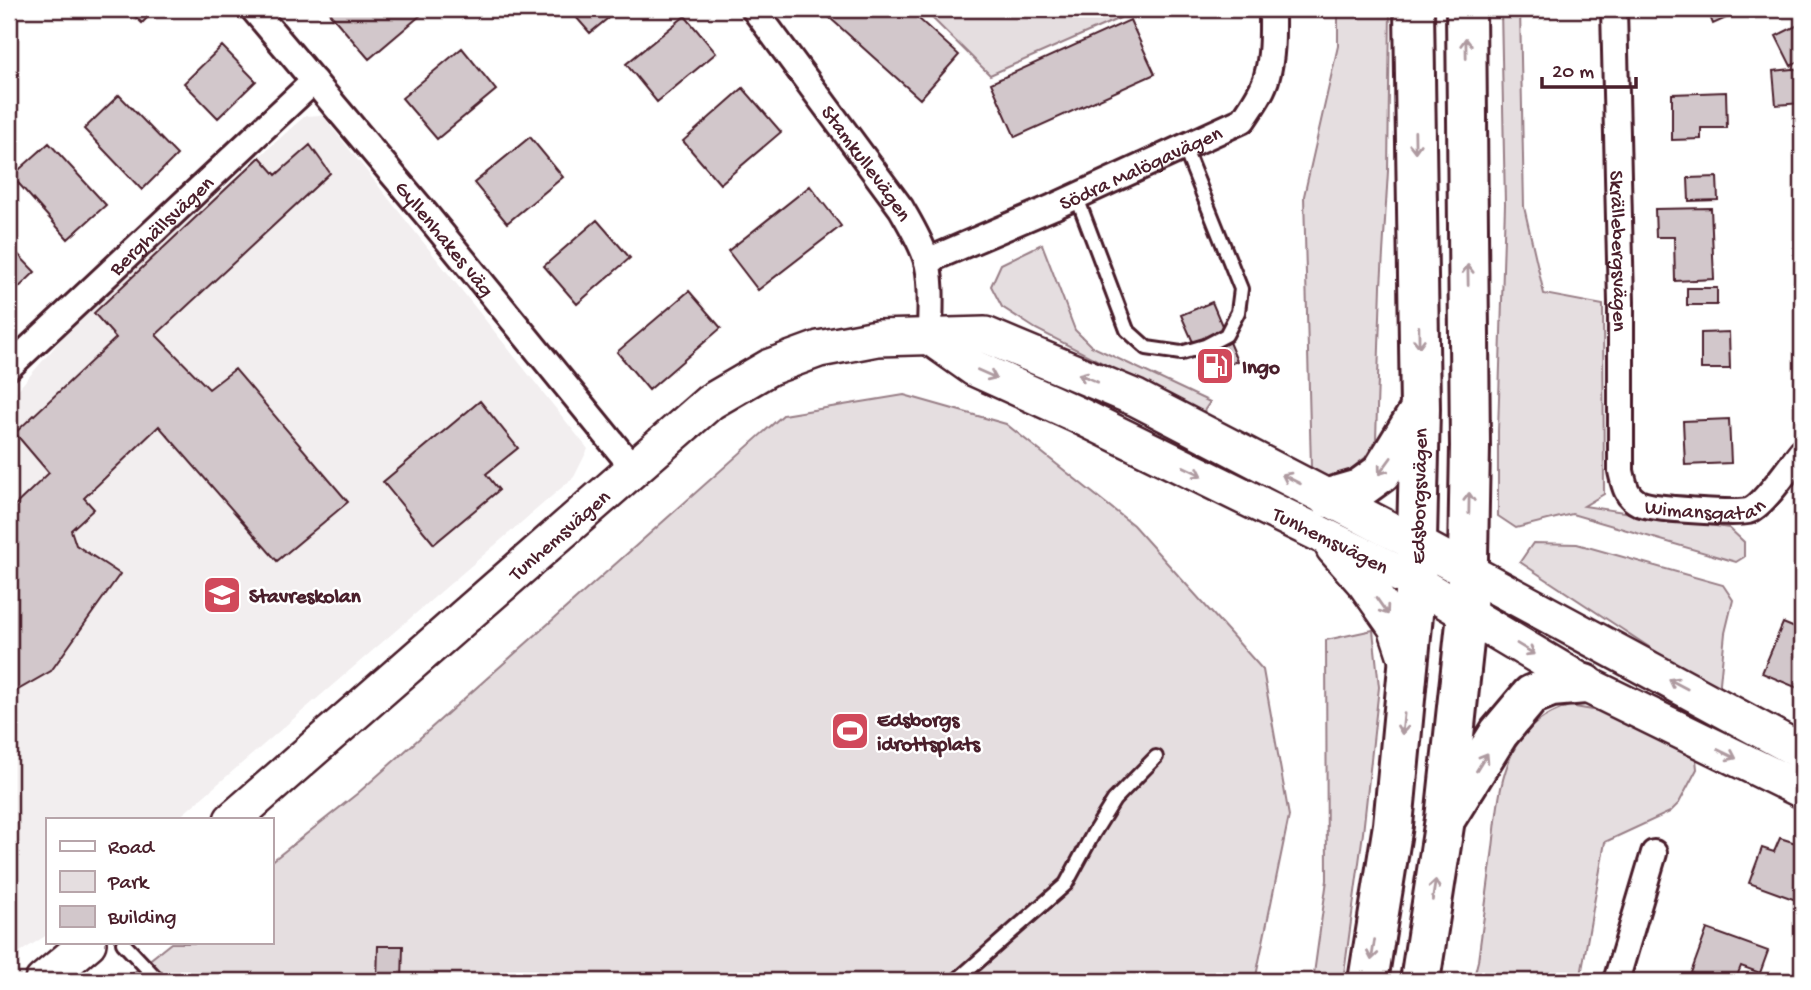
<svg xmlns="http://www.w3.org/2000/svg" width="1811" height="990" viewBox="0 0 1811 990" font-family="'Gochi Hand',sans-serif">
<rect width="100%" height="100%" fill="#fff"/>
<filter id="ink" filterUnits="userSpaceOnUse"><feTurbulence type="fractalNoise" baseFrequency=".0143" numOctaves="2"/><feDisplacementMap in="SourceGraphic" scale="14" xChannelSelector="R" yChannelSelector="G"/><feConvolveMatrix kernelMatrix="1 2 1 2 8 2 1 2 1" color-interpolation-filters="sRGB"/></filter>
<g filter="url(#ink)">
<path fill="#f2eeef" d="M322,115l266,334 -14,28 -398,343h-129v115l-38,24v-559l74,-86 222,-198z"/>
<path fill="#e5dee0" stroke="#987e86" stroke-width="2" d="M923,9h190l7,9 -130,57z
M1338,9h52l-2,162 -7,115 -5,153 -10,18 -19,15 -23,5 -13,-10 -7,-271 34,-150z
M1501,9h19l4,198 20,87 59,11 1,189 -20,12 145,22 15,14v15l-8,5 -164,-48 -56,14 -18,-12v-85l7,-227z
M1042,244l33,86 16,16 119,56 -8,12 -166,-85 -34,-22 -11,-21 10,-22z
M904,395l102,29 127,101 130,145 26,146 -34,165h-1132l48,-38h100v-81l87,-69 425,-378z
M1533,543l44,1 146,41 10,15 -8,33 -6,60 -199,-131z
M1373,630l6,57 -16,146 -20,148h-30l14,-101 -1,-240z
M1569,706l41,7 77,39 9,7 1,10 -18,34 -9,9 -65,30 -25,139h-107l5,-20c5,-37 10,-75 15,-113 4,-35 6,-73 24,-104 12,-20 31,-31 52,-38z"/>
<path fill="#d2c7cb" stroke="#4a1f2b" stroke-width="2" d="M127,9h29l-14,14z
M336,9h92l-59,50 -39,-45z
M569,9h50l-29,24z
M820,9h88l51,46 -39,44z
M1707,9h39l-33,15z
M685,16l31,37 -59,49 -31,-38z
M1130,20l25,54 -140,63 -24,-54z
M1802,23v37l-11,6 -15,-30z
M222,46l34,35 -38,37 -34,-35z
M462,48l34,42 -59,49 -35,-41z
M1802,68v35l-26,2 -3,-34z
M743,88l38,44 -61,52 -37,-43z
M1726,92l1,36h-26v11l-29,1v-46z
M119,95l58,60 -35,35 -58,-61z
M530,137l33,40 -56,46 -33,-40z
M49,143l57,62 -38,34 -56,-63z
M310,145l20,28 -174,162 53,54 26,-20 113,133 -71,59 -118,-135 -75,72 10,11 -23,21 5,15 44,29 -69,97 -42,24v-184l40,-38 -34,-40 101,-95 -22,-25 166,-156 16,18z
M1717,177l1,23 -29,1 -1,-23z
M810,186l31,40 -83,64 -30,-39z
M1711,208l3,71 -39,2 -1,-44h-18l-1,-28z
M597,220l33,38 -53,46 -33,-38z
M9,245l26,27 -26,25z
M1687,288h30v17h-30z
M689,291l32,37 -72,62 -32,-38z
M1212,302l25,59 -30,13 -26,-59z
M1729,332l1,37h-29v-36z
M480,401l38,47 -32,26 13,16 -65,54 -51,-62z
M1729,419l2,44 -46,2 -2,-44z
M1783,623l19,8v54l-2,4 -38,-16z
M1780,838l22,7 -4,14 4,2v21l-6,18 -47,-17 13,-35 12,4z
M1707,929l61,22 -8,22 -19,-7 -6,15h-22l-22,-8z
M378,946h25l-1,35h-25z"/>
<g fill="none" stroke-linecap="round" stroke-linejoin="round">
<defs>
<path id="lane" d="M1076,195l51,135 20,18 34,5 24,-7 21,-11 12,-23 3,-23 -57,-142
M123,943l36,38
M956,981l110,-97 27,-50 21,-34 42,-43"/>
<g id="street">
<path id="s1" d="M253,9l173,205 208,255"/>
<path id="s2" d="M754,9l147,199c9,16 19,32 25,50 7,23 4,55 4,79"/>
<path id="s3" d="M1614,9l7,293v169c3,13 5,26 18,32 12,6 96,11 109,8 15,-4 43,-47 54,-60"/>
<path id="s4" d="M927,261l126,-54 190,-87c9,-14 20,-28 24,-44 6,-22 5,-45 5,-67"/>
<path id="s5" d="M9,367l305,-286"/>
<path d="M1616,981l38,-128"/>
</g>
<g id="secondary">
<path id="s6" d="M930,337l44,31 104,47 293,144 45,24 169,101 217,106"/>
<path d="M1334,548l31,35 31,44 13,39"/>
<path id="s7" d="M232,820l478,-418 60,-35 49,-18 58,-11 108,-3 151,63 281,146 385,208"/>
<path d="M43,981l45,-38"/>
</g>
<g id="highway">
<path d="M1328,498l31,-9 22,-16 38,-62"/>
<path d="M1448,815l51,-82 32,-38 20,-8 34,-3"/>
<path id="s8" d="M1368,981l25,-156 23,-242 4,-174 -6,-400"/>
<path d="M1420,981l25,-162 22,-205 3,-168 -4,-437"/>
</g>
</defs>
<use href="#lane" stroke="#4a1f2b" stroke-width="18"/>
<use href="#street" stroke="#4a1f2b" stroke-width="30"/>
<use href="#secondary" stroke="#4a1f2b" stroke-width="40"/>
<use href="#highway" stroke="#4a1f2b" stroke-width="44"/>
<use href="#lane" stroke="#fff" stroke-width="12"/>
<use href="#street" stroke="#fff" stroke-width="24"/>
<use href="#secondary" stroke="#fff" stroke-width="35"/>
<use href="#highway" stroke="#fff" stroke-width="38"/>
</g>
<defs><path id="oneway-shaft" d="M-6 0H5M1.5-3L5.5 0L1.5 3" fill="none" stroke-width="1.6" stroke-linecap="round" stroke-linejoin="round" transform="scale(1.75)"/></defs>
<g stroke="#ae9aa0">
<use href="#oneway-shaft" transform="translate(1466 48) rotate(-91)"/>
<use href="#oneway-shaft" transform="translate(1415 142) rotate(89)"/>
<use href="#oneway-shaft" transform="translate(1468 275) rotate(-91)"/>
<use href="#oneway-shaft" transform="translate(1419 337) rotate(89)"/>
<use href="#oneway-shaft" transform="translate(987 374) rotate(24)"/>
<use href="#oneway-shaft" transform="translate(1088 378) rotate(-157)"/>
<use href="#oneway-shaft" transform="translate(1385 466) rotate(126)"/>
<use href="#oneway-shaft" transform="translate(1193 471) rotate(26)"/>
<use href="#oneway-shaft" transform="translate(1291 479) rotate(-153)"/>
<use href="#oneway-shaft" transform="translate(1469 503) rotate(-89)"/>
<use href="#oneway-shaft" transform="translate(1382 606) rotate(55)"/>
<use href="#oneway-shaft" transform="translate(1526 649) rotate(31)"/>
<use href="#oneway-shaft" transform="translate(1678 684) rotate(-152)"/>
<use href="#oneway-shaft" transform="translate(1403 724) rotate(96)"/>
<use href="#oneway-shaft" transform="translate(1727 754) rotate(26)"/>
<use href="#oneway-shaft" transform="translate(1482 762) rotate(-58)"/>
<use href="#oneway-shaft" transform="translate(1434 890) rotate(-81)"/>
<use href="#oneway-shaft" transform="translate(1373 950) rotate(99)"/>
</g>
</g>
<defs>
<symbol id="fuel-square" viewBox="-11 -11 22 22"><rect x="-9" y="-9" width="18" height="18" rx="4" fill="#d1495b" stroke="#fff"/><path d="M-5.5-6h7V0h2V4h1.3V-2.5L3-4.5l.8-.8L6-3V5H2.5V1h-1V6h-7ZM-4.2-4.7v3.2H.2V-4.7Z" fill="#fff"/></symbol>
<symbol id="school-square" viewBox="-11 -11 22 22"><rect x="-9" y="-9" width="18" height="18" rx="4" fill="#d1495b" stroke="#fff"/><path d="M0-5L7-2L0 1L-7-2ZM-4 1L0 2.5L4 1V4Q0 6-4 4Z" fill="#fff"/></symbol>
<symbol id="stadium-square" viewBox="-11 -11 22 22"><rect x="-9" y="-9" width="18" height="18" rx="4" fill="#d1495b" stroke="#fff"/><path d="M0-5a6.5 5 0 1 0 0 10a6.5 5 0 1 0 0-10ZM-3.5-1.8h7v3.6h-7Z" fill="#fff"/></symbol>
</defs>
<g fill-rule="evenodd">
<use href="#fuel-square" x="1193" y="344" width="44" height="44"/>
<use href="#school-square" x="200" y="573" width="44" height="44"/>
<use href="#stadium-square" x="828" y="709" width="44" height="44"/>
</g>
<g text-anchor="middle" stroke-width="5" stroke-linejoin="round" paint-order="stroke">
<g font-size="21" fill="#4a1f2b" stroke="#fff">
<text dy="7" stroke="none"><textPath href="#s2" startOffset="191">Stamkullevägen</textPath></text>
<text dy="7" stroke="none"><textPath href="#s4" startOffset="233">Södra Malögavägen</textPath></text>
<text dy="7" stroke="none"><textPath href="#s5" startOffset="208">Berghällsvägen</textPath></text>
<text dy="7" stroke="none"><textPath href="#s1" startOffset="299">Gyllenhakes väg</textPath></text>
<text dy="7" stroke="none"><textPath href="#s3" startOffset="242">Skrällebergsvägen</textPath></text>
<text dy="7" stroke="none"><textPath href="#s8" startOffset="488">Edsborgsvägen</textPath></text>
<text dy="7" stroke="none"><textPath href="#s3" startOffset="567">Wimansgatan</textPath></text>
<text dy="7" stroke="none"><textPath href="#s7" startOffset="434">Tunhemsvägen</textPath></text>
<text dy="7" stroke="none"><textPath href="#s6" startOffset="450">Tunhemsvägen</textPath></text>
</g>
<g font-size="21" font-weight="bold" fill="#4a1f2b" stroke="#fff" text-anchor="start">
<text x="1242" y="373">Ingo</text>
<text x="249" y="602">Stavreskolan</text>
<text x="877" y="726">Edsborgs<tspan x="877" dy="24">idrottsplats</tspan></text>
</g>
</g>
<rect width="1811" height="990" fill="none" stroke="#fff" stroke-width="35"/>
<rect x="18" y="18" width="1776" height="955" fill="none" stroke="#4a1f2b" stroke-width="2.5" filter="url(#ink)"/>
<rect x="46" y="818" width="228" height="126" fill="#ffffff" stroke="#b7a5aa" stroke-width="2"/>
<rect x="60" y="841" width="35" height="10" fill="#ffffff" stroke="#b7a5aa" stroke-width="2"/>
<text x="108" y="853" font-size="21" fill="#4a1f2b">Road</text>
<rect x="60" y="871" width="35" height="21" fill="#e5dee0" stroke="#b7a5aa" stroke-width="2"/>
<text x="108" y="888" font-size="21" fill="#4a1f2b">Park</text>
<rect x="60" y="906" width="35" height="21" fill="#d2c7cb" stroke="#b7a5aa" stroke-width="2"/>
<text x="108" y="923" font-size="21" fill="#4a1f2b">Building</text>
<path d="M1542 77v10h94v-10" fill="none" stroke="#4a1f2b" stroke-width="3.5"/>
<text x="1552" y="77" font-size="21" fill="#4a1f2b" stroke="#ffffff" stroke-width="5" paint-order="stroke">20 m</text>
</svg>
